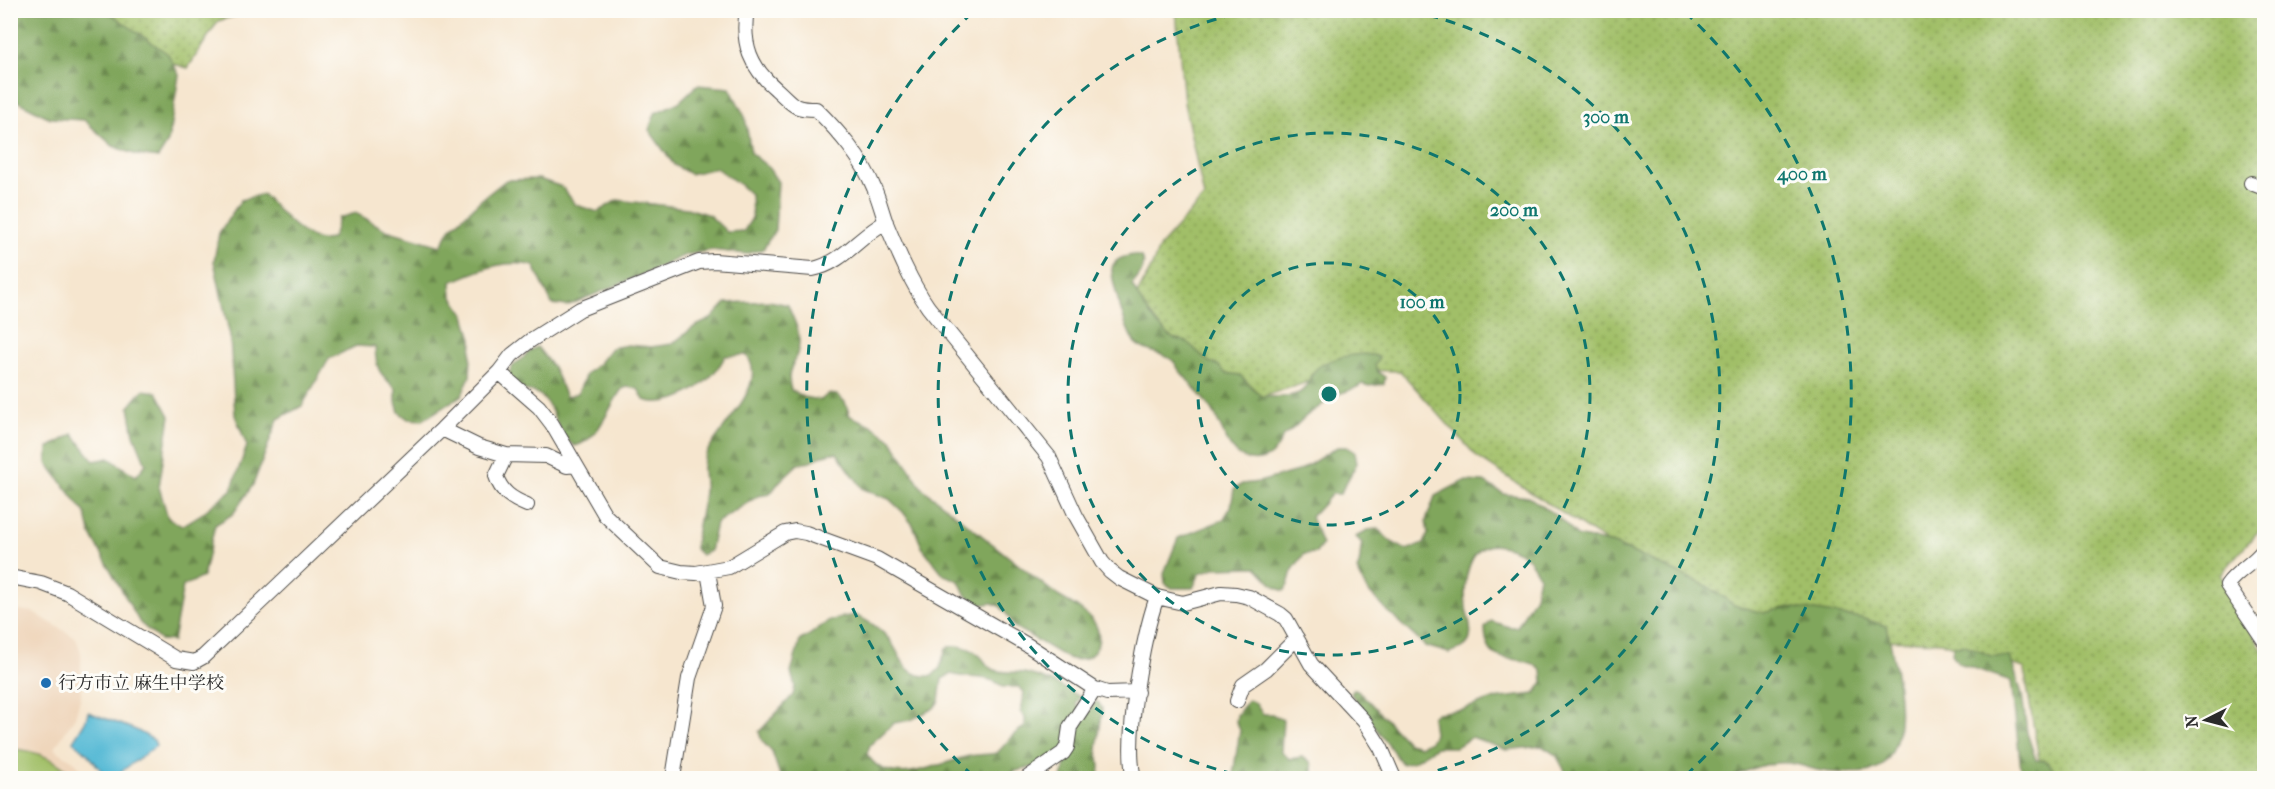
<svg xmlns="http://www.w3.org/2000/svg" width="2275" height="789" viewBox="0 0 2275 789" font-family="'IM FELL French Canon','Noto Serif JP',serif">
<defs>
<pattern id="grass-dots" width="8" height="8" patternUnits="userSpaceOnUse" patternTransform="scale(1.5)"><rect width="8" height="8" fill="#a1bf67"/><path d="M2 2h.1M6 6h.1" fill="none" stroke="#839b55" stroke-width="1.8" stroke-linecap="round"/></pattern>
<pattern id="forest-firs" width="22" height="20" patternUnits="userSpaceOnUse" patternTransform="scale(1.5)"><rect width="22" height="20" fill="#80a65c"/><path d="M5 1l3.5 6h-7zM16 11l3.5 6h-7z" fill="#69874c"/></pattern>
</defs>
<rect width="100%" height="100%" fill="#fdfcf7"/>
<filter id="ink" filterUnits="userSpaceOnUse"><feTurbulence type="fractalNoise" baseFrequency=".0167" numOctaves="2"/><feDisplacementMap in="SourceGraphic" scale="12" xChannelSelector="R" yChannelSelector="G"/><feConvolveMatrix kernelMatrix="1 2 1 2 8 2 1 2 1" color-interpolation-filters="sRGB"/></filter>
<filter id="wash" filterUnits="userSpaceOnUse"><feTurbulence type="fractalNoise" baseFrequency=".008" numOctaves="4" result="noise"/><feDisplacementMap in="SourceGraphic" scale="24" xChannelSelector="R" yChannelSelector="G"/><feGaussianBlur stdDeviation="1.35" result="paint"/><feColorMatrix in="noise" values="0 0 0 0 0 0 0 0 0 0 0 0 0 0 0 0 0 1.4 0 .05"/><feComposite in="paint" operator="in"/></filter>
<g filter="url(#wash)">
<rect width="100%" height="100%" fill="#f6e6cf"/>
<path fill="#efd6bb" d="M11,609l22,3 43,26 5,15v43l-6,21 -21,32 21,13 13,16h-77z"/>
<path fill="url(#grass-dots)" stroke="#667549" stroke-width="1.5" d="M11,11h241l-34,10 -30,47 -93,-27z
M1176,11h1088v514l-44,49 44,79v125h-222l-18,-110 -83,-26 -61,-2 -172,-31 -231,-152 -77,-86 -54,-1 -104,33 -111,-97 20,-38 9,-22 44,-49 -20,-94z"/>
<path fill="url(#forest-firs)" stroke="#566844" stroke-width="1.5" fill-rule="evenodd" d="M11,10l96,1 61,43 11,21 -11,67 -10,16 -21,-3 -24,-9 -29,-26 -34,-2 -39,-20z
M697,85l33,3 15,29 6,36 17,14 10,15 -3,48 -12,19 -17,5 -34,-4 -27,5 -32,15 -86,36 -15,-2 -18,-38c-31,-8 -55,5 -83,16l1,14 13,19 7,24 -2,37 -8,19 -39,25 -15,-1 -9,-7 -3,-10v-13c-17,-16 -20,-19 -21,-42l-19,-1 -27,13 -27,47 -24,13 -25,66 -20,29 -18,11 -12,52 -20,9 -10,55 -13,-1 -20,-17 -50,-90 -4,-19 -39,-51 1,-15 25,-14 21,27 15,-3 27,18 10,-12 -12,-29 -5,-28 14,-17 14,2 13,24 -11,71 9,31 14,8 18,-11 31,-25 16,-44 -12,-31 -5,-78 -16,-76 5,-28 22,-33 22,-6c11,12 43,49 61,46 3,0 6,-2 9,-3l6,-19 17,-5 30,17 55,16 9,-17 32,-30 24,-19 33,-1 23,8 14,18 22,7 19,-12 70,8 22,7 18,17 17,-1 8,-13 -1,-23 -12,-11 -23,-16 -26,6 -16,-9 -25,-35 6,-17 24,-11z
M1134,255l8,2c5,10 -3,20 -10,28l11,20 16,21 13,12 15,4 22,20 9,3 7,8 15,2 21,21c12,1 27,2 38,-3 8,-4 9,-13 13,-19 10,-16 51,-24 67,-17l-4,8 3,7 7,5 -1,7 -15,2 -7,-2c-10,8 -24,8 -30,13 -8,8 -19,13 -27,20 -8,7 -12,13 -22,19 -5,14 -15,27 -33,24 -25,-5 -27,-37 -40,-53 -10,-12 -20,-24 -30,-36 -3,-3 -4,-8 -8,-11 -11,-8 -27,-7 -37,-17 -8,-9 -24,-63 -23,-74 1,-10 14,-13 22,-14z
M770,301l18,4c4,12 12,24 11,38 0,19 -15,23 -8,47l12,7 18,3 7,-6 9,1 8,7 5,14 21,9 20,14 31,49 136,108c12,7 26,14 35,25 14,18 1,46 -26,37l-54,-32 -5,-10 -8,-10 -8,-3 -12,2 -15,-11 -6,-13 -15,-6 -22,-28 -9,-22 -10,-13 -14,-13 -26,-10 -26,-36c-12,-2 -24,11 -39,11l-18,17 -10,13 -12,2 -42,27 -6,28 -9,4 -6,-6c0,-20 8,-39 9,-59 1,-11 -4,-25 2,-36 12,-25 65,-71 40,-99l-21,1c-12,27 -52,54 -81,44l-6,-11 -11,-2 -5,2c-14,18 -22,51 -47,57 -20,-11 -18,-36 -34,-50 -8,-7 -13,-4 -21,-7 -4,-2 -8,-6 -12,-8 2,-17 6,-15 17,-25 5,-4 6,-7 12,-9l16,20 13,30 12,-4 8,-19 13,-11 12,-15 17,-3 23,2 21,-3 22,-17 17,-8 15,-16z
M1337,447h10l8,5 2,11 -17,31h-8l-21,23 11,28 -6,8 -12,1 -12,17 -4,14 -4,6 -9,-4 -19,-20 -42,1 -14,5 -7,15h-21l-7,-5 -1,-10 14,-35 45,-18 8,-13 3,-18 8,-5 17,-2 42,-12z
M1464,481l20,1 20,12 25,3 28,19 20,20 37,8 93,42 27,19 29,8 26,-6 72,11 26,8c7,36 29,119 -10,143 -8,5 -43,4 -54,2 -12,-1 -24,-8 -36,-8 -19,-2 -40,7 -56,15h-162l-13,-23 -14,-9 -36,4 -34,-13 -16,10h-20l-22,14 -12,3 -51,-70 3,-5 8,5 46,49 12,3 10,-5 4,-7 -2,-17 5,-4 27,-4 29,-10 42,-5 8,-12 -1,-11c-3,-3 -7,-7 -11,-8 -25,-8 -45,2 -46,-35l6,-7 18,6h8l18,-31 4,-20c-10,-19 -16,-26 -38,-30 -33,-7 -38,36 -35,61 1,11 7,19 4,31 -2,10 -14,12 -21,15l-24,-7 -37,-34 -22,-23 -9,-19c5,-10 2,-17 5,-27l-6,-6 11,-7 11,-1 12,12 16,9 18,-6 4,-10 -2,-13 9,-25z
M854,615c13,5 26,13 35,24 14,18 13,39 43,37l8,-8 6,-20c10,-5 26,0 34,8 5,4 7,11 12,13 10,5 22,2 32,4 19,4 40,14 56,24l-4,6c3,6 5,10 12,10l7,-11h3l4,6v5l-5,36 3,17 -1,12h-37l3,-13 -4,-5 -45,11 -13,7h-222l-9,-26 -10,-11 -3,-9 34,-37 2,-9 -4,-13 9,-33c9,-3 13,-8 21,-14 10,-7 21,-9 33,-11zM951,674c17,6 38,0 52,13h16l5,5 -3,20 4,5v10c-15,8 -16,14 -28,26 -10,2 -22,1 -32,4 -33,9 -77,32 -98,-3l3,-9 24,-22 17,-3 23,-12 5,-7 3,-22z
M1965,645l26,11 19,1 12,37 5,39 9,27 10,1 12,13 -1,4h-35l-11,-97 -52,-18 -7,-9 1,-8z
M1248,700l8,3 7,11h9l11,6 -2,32 9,7 12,-2 9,5 2,11 5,5h-81l-4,-3 7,-45 -4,-8 1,-7z"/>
<path fill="#a1bf67" stroke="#667549" stroke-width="1.5" d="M11,749c25,1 47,11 64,29h-64z"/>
<path fill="#57bad5" stroke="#417280" stroke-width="1.5" d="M88,712l48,18 18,10 2,6 -44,32h-5l-19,-24 -15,-13 13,-21z"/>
</g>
<g filter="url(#ink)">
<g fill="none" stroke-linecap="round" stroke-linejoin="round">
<defs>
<path id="minor" d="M747,10c-6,34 4,58 29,79 18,16 16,20 40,20 23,23 46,49 58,79 5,11 8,24 12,35 12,29 24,58 42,84l121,150 27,59 26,46 8,9 9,7 38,19 26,6 38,-10 15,1 13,3 31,17 6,5 25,45 53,57 17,27 13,30
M2251,183l13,5
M499,372l40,35 13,17 53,91 55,52 21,5 15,1 33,-6 56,-34 10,-2 11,2 71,26 152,87 66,43 12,4 30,-1
M442,429l37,18 27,8 40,1 21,10 8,-1
M506,455l-10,21c5,16 16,23 31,29
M2264,549c-10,15 -28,22 -37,36l37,55
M10,577l31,6 26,10 109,66 18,3 9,-5 239,-228 57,-57 13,-17 19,-15 49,-31 119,-47 15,-1 99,8c30,-6 46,-33 73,-47
M1237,701l6,-16 23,-16 31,-31
M673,778l16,-100 25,-72 -6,-34
M1027,778l36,-25 4,-6 3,-20 25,-38
M1134,778c-10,-39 9,-142 23,-181"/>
</defs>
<use href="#minor" stroke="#494744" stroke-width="16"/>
<use href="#minor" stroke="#fff" stroke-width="14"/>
</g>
</g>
<g fill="none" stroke="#0f766e" stroke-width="3" stroke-dasharray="10 8">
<circle cx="1329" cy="394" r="131"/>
<circle cx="1329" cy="394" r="261"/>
<path d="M1251 778A392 392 0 0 1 1247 11M1411 11A392 392 0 0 1 1407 778"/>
<path d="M973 776A522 522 0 0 1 973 12M1685 12A522 522 0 0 1 1685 776"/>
</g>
<circle fill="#1f6fb2" stroke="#fdfcf7" stroke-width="2" cx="46" cy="683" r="6"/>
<g text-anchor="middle" stroke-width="6" stroke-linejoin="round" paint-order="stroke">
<g font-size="18" fill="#2b2b2b" stroke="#fdfcf7" text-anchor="start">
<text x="58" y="689">行方市立 麻生中学校</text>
</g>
</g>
<circle cx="1329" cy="394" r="9" fill="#0f766e" stroke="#fdfcf7" stroke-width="3"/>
<g font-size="18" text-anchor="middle" font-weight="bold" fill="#0f766e" stroke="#fdfcf7" stroke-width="6" stroke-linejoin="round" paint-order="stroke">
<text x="1606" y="123">300 m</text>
<text x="1802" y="180">400 m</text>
<text x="1514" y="216">200 m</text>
<text x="1422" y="308">100 m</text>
</g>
<rect width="2275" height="789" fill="none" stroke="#fdfcf7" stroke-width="36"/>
<g transform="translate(2206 720) rotate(264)" stroke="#fdfcf7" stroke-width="4.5" paint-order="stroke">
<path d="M0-4.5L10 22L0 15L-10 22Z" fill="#2b2b2b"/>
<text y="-9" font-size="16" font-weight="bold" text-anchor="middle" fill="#2b2b2b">N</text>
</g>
</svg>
